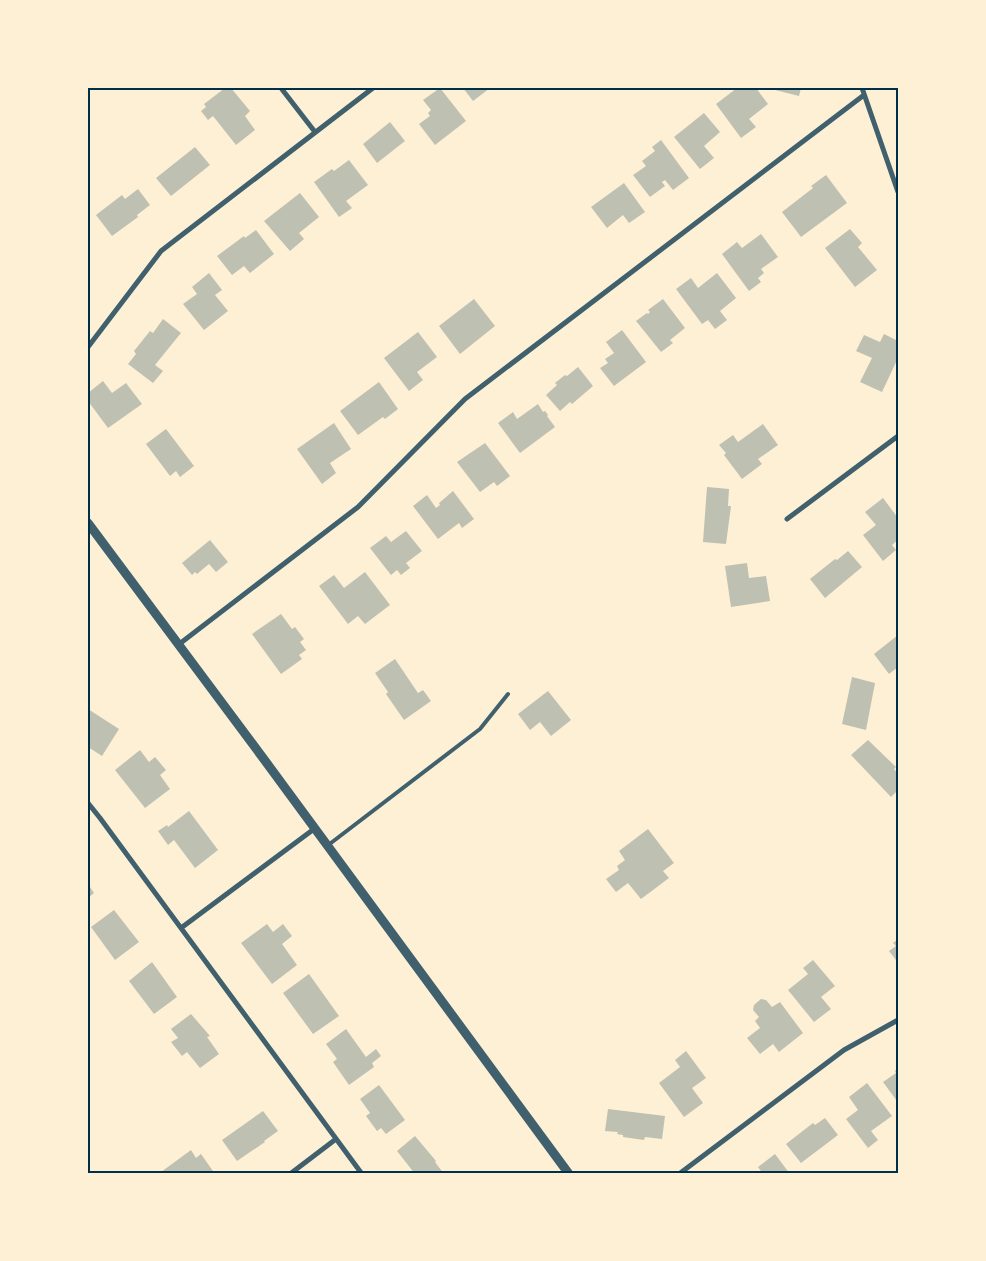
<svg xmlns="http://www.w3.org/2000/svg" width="986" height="1261" viewBox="0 0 986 1261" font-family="Jost,sans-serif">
<rect width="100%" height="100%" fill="#fdf0d5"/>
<path fill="#bec0b2" d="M225,88h6l19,23 -5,5 10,14 -19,15 -23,-29 -5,4 -7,-9 5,-4 -2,-3z
M440,88l26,33 -31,24 -16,-21 11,-8 -2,-3 3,-3 -8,-10z
M463,88h27l-17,13z
M737,88h19l12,16 -19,15 7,8 -15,11 -25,-34z
M775,88h26l-2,8 -24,-6z
M704,113l16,19 -16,14 10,12 -14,11 -26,-32z
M390,122l15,19 -28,22 -14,-19z
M661,140l28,38 -16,12 -8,-10 -3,2 3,4 -15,11 -17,-22 13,-9 -4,-5 13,-10 -3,-4z
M195,147l15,18 -39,31 -15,-18z
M349,160l19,25 -22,16 6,7 -13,9 -25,-35 18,-13 2,2z
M826,175l21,28 -46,34 -19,-25 31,-24 -2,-2z
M624,183l21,29 -16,11 -6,-8 -16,13 -16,-21z
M138,189l12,16 -13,10 1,2 -26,19 -16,-21 26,-20 3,4z
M300,193l19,24 -20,16 5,6 -14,12 -26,-30z
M850,229l12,14 -4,4 19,23 -22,17 -30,-39z
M256,230l18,24 -24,19 -6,-7 -12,9 -15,-19 27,-20 1,2z
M761,234l17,23 -17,12 3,4 -6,5 3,4 -12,9 -27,-37 15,-12 5,6z
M209,273l13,17 -7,5 13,16 -24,19 -21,-26 14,-10 -5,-7z
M717,273l19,25 -16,13 7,9 -12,9 -7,-9 -6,4 -26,-35 15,-11 7,10z
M474,299l21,27 -35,28 -21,-28z
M663,299l22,29 -15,12 3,3 -12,9 -25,-31 11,-8 1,1 2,-2 -2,-2z
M163,319l18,14 -26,32 8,6 -10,12 -25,-19 8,-10 -2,-3 16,-20 3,2z
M622,330l24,32 -32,24 -14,-18 8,-5 -3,-4 9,-6 -8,-11z
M418,332l19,25 -20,15 6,8 -14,11 -25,-33z
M884,334l14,7v17l-16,34 -22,-10 12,-24 -16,-7 8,-16 16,7z
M578,367l15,19 -21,18 -2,-2 -10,9 -14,-16 11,-10 -2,-2 10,-8 2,1z
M103,381l9,12 14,-10 16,21 -34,24 -20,-27v-8z
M379,382l19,27 -13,10 -2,-2 -25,18 -18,-24z
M538,404l5,8 2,-1 3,4 -1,1 8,11 -35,26 -22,-30 15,-11 4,7z
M334,423l17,26 -21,14 6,10 -14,11 -25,-35z
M763,424l15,21 -20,14 4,5 -20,15 -18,-24 2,-2 -7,-8 14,-10 5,7z
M166,429l28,37 -14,11 -4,-6 -6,5 -24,-32z
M485,443l25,33 -13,10 -3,-4 -14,10 -23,-30z
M707,487l22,2 -1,17h3l-5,38 -23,-2z
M453,491l21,28 -12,9 -3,-5 -21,16 -25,-33 14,-11 9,13 4,-3 -1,-2z
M883,498l15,20v22l-6,5 4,5 -13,11 -20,-26 13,-10 -11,-13z
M406,531l16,20 -16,12 4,5 -9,7 -4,-5 -6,5 -21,-27 16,-12 5,6z
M210,540l18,22 -12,10 -7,-8 -12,10 -2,-2 -3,3 -10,-12z
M848,551l14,16 -37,31 -15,-19 25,-20 2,1z
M747,563l2,15 17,-2 4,25 -39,6 -6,-41z
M365,572l25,33 -25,19 -7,-8 -10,8 -29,-38 15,-11 10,13z
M281,614l11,15 3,-2 9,12 -4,3 6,8 -7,5 3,4 -21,15 -29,-40z
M898,635v32l-9,7 -15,-20z
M395,659l23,34 5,-3 8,11 -27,19 -18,-26 2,-2 -13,-19z
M852,677l23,6 -9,47 -24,-6z
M548,691l23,29 -20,16 -11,-14 -10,8 -12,-16z
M88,709l31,20 -17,27 -14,-9z
M868,740l28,27 -2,2 4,5v16l-7,7 -40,-42z
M140,750l9,12 6,-5 11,13 -6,5 10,14 -25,19 -30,-38z
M189,811l29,39 -23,18 -21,-28 -6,5 -10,-14 9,-6 1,2z
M648,829l26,34 -11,8 6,7 -28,21 -13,-16 -12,9 -10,-13 13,-9 -2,-4 8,-6 -6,-9z
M88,884l6,9 -6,5z
M114,910l25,32 -24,18 -24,-33z
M267,924l6,8 10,-8 9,12 -10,8 15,21 -25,19 -31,-41z
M898,939v19l-2,2 -7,-9 7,-5 -3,-3z
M813,960l22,26 -14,11 10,12 -17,13 -26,-32 20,-16 -5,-6z
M152,962l25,35 -23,17 -25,-33z
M309,974l30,42 -26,18 -30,-41z
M761,999l5,1 6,7 8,-5 23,31 -24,19 -6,-8 -13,10 -13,-16 13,-10 -5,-7 4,-4 -6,-7 1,-5z
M191,1014l19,22 -3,1 12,17 -19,14 -13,-16 -5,4 -11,-14 7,-4 -7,-9z
M346,1029l20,28 10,-8 5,7 -9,7 2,4 -25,18 -16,-23 4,-3 -11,-15z
M686,1051l20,27 -14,10 11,15 -19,14 -25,-34 21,-16 -5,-7z
M898,1068v32l-1,1 -14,-19 13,-9 -1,-2z
M867,1083l25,33 -21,15 7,9 -10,8 -22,-29 12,-9 -9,-13z
M379,1085l26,35 -19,14 -5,-6 -4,3 -11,-15 4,-3 -10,-14z
M608,1109l57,7 -3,23 -17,-2 -1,3 -21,-3v-2l-6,-1 1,-2 -13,-1z
M263,1111l15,20 -14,10 1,1 -28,19 -15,-21z
M825,1118l13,17 -37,28 -15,-19 27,-21 2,2z
M415,1136l21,25 -1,1 9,12h-29l-18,-23z
M191,1150l5,8 5,-4 14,20h-53l-1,-2z
M775,1154l15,20h-27l-5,-7z"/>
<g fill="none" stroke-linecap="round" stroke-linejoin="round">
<path stroke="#3f606c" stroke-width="4" d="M327,846l153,-117 28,-35"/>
<path stroke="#3f606c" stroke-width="5" d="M281,88l34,44
M862,88l36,104
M88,347l73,-96 212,-163
M787,519l111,-83
M178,645l180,-138 107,-108 399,-304
M88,803l12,15 262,356
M181,928l133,-99
M290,1174l46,-35
M679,1174l165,-124 54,-30"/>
<path stroke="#3f606c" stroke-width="9" d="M88,523l178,239 303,412"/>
</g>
<rect width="986" height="1261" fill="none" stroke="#fdf0d5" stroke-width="178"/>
<rect x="89" y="89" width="808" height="1083" fill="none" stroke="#003049" stroke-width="2"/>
</svg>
